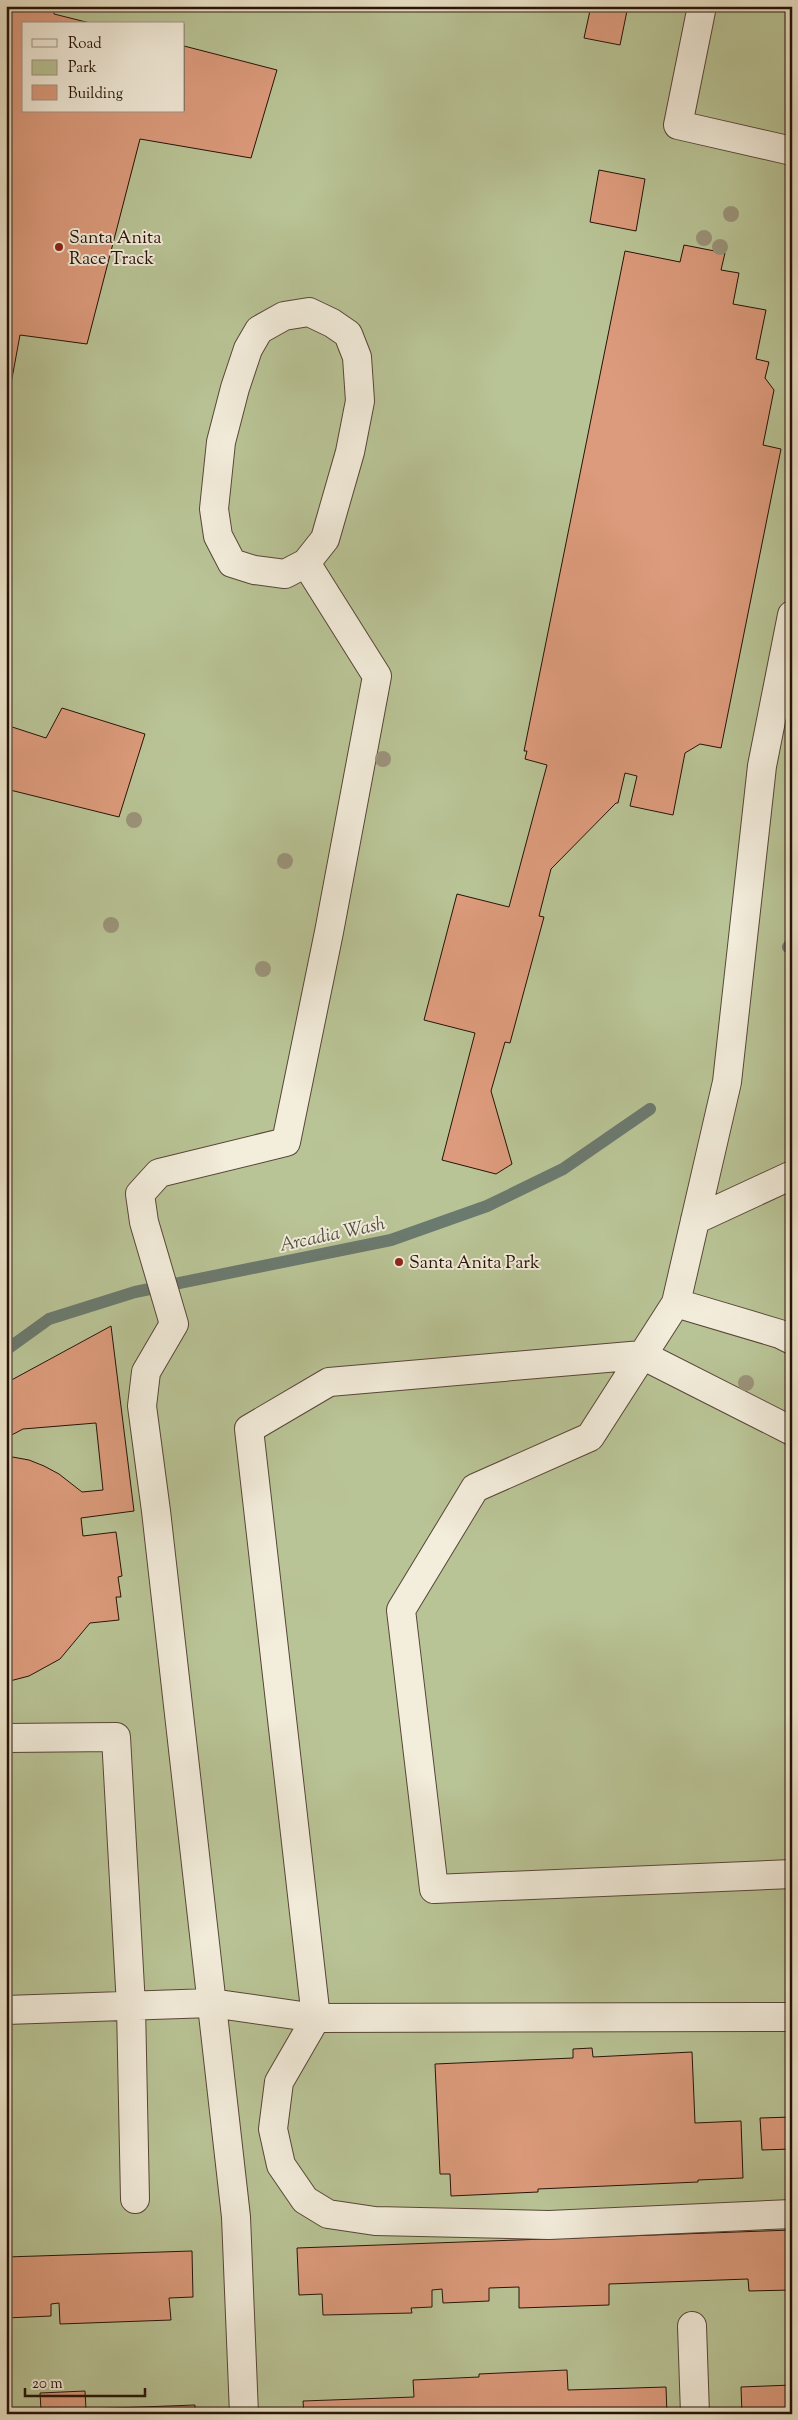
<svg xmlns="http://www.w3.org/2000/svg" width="798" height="2420" viewBox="0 0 798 2420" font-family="'Sorts Mill Goudy',serif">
<rect width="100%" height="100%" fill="#ece4c9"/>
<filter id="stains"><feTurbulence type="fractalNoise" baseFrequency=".004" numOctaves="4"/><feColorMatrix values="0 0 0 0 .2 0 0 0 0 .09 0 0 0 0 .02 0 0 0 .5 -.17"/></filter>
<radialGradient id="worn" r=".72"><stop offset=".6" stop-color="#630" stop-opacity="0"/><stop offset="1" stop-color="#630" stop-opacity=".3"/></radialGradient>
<path fill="#b9c496" stroke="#706b4f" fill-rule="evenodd" d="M6,6h786v2408h-786zM24,24h160v87h-160z"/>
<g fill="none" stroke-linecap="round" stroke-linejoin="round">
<path stroke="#6b7a6f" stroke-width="12" d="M788,947l4,-5
M6,1350l43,-31 86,-27 256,-52 96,-34 76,-37 87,-60"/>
</g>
<path fill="#dc9b7c" stroke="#261208" d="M6,6h48v8l40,10h-70v87h160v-65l93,24 -26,88 -111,-19 -53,205 -67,-9 -14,76z
M591,6h37l-8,39 -36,-7z
M599,170l46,9 -9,52 -46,-9z
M684,245l41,8 -4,17 18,3 -6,31 33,6 -10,49 13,3 -4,16 9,12 -11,55 18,4 -60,299 -21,-4 -15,9 -12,62 -43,-9 7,-30 -12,-3 -7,30h-2l-65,66 -12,47 5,1 -34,126 -5,-1 -14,49 21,73 -16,10 -54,-14 33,-127 -51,-13 33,-126 52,13 38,-142 -22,-6 2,-8h-3l101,-500 55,11z
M62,708l83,26 -26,83 -113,-28v-64l40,13z
M111,1326l23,185 -53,7 2,18 33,-4 6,44 -4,1 3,20h-5l3,23 -29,3 -30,36 -31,17 -23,6v-229l1,3 22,4 15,6 15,8 23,18 21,-2 -7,-67 -73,6 -17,9v-55z
M592,2048l1,9 99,-5 3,71 46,-2 2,57 -45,2v2l-160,7v3l-87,4 -1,-22h-10l-5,-110 138,-6v-9z
M792,2117v32l-30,1 -2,-32z
M792,2230v60l-43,1 -1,-12 -139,5v21l-90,3v-21l-30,1v13l-46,2 -1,-14 -10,1v17l-21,1 1,5 -89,2 -1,-21 -23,1 -2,-47z
M192,2251l1,46 -24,1 2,22 -111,4 -1,-21 -8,1v12l-45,2v-61z
M567,2370l1,20 98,-3 1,27h-363l-1,-13 111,-4 -1,-17 66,-3v-3z
M792,2385v29h-50l-1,-27z
M85,2391l1,18 109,-4v9h-189v-3l35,-1 -1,-17z"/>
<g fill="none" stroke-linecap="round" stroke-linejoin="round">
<defs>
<path id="minor" d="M702,6l-24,119 114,26
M695,1220l97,-45
M676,1303l51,-221 35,-316 30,-151
M792,1340l-12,-6 -104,-31 -86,134 -115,51 -74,122 33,279 358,-15
M792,1431l-150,-76 -313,27 -80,47 67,589 -37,64 -6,47 8,36 24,35 23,14 47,7 174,4 243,-11
M6,1738l110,-1 15,269 4,193
M6,2010l205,-7 105,15 476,-1
M692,2326l3,88
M244,2414l-8,-197 -80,-706 -14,-105 4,-34 28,-48 -30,-102 -4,-28 19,-21 127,-31 43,-210 48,-256 -71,-113 -21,11 -31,-4 -22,-7 -14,-27 -4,-27 7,-67 14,-54 13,-39 11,-19 25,-14 25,-4 23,11 16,11 9,23 3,44 -10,51 -25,87 -19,24"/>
</defs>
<use href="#minor" stroke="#584638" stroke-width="30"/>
<use href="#minor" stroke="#f3eddc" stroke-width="28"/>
</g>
<g fill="#9b937a">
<circle cx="731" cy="214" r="8"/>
<circle cx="704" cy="238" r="8"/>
<circle cx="720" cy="247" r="8"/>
<circle cx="383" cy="759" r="8"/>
<circle cx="134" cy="820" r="8"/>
<circle cx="285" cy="861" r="8"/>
<circle cx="111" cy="925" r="8"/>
<circle cx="263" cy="969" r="8"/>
<circle cx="746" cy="1383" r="8"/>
</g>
<g fill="#8f2418" stroke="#f3eddc" stroke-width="2">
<circle cx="59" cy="247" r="5"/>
<circle cx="399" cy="1262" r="5"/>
</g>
<g text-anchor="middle" stroke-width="4" stroke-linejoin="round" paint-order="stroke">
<g font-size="18" fill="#261208" stroke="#f3eddc" text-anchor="start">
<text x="69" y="243">Santa Anita<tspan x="69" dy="21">Race Track</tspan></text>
<text x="409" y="1268">Santa Anita Park</text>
</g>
<g font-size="19" font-style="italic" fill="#4e4f44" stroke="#f3eddc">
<text transform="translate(332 1233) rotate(-12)" y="7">Arcadia Wash</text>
</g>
</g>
<rect width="798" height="2420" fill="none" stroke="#ece4c9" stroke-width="25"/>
<rect x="8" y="8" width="783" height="2405" fill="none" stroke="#261208" stroke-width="2.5"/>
<rect x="12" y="12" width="773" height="2395" fill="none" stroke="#261208"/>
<rect x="22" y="22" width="162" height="90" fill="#f3eddc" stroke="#a19587"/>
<rect x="32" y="39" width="25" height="8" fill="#f3eddc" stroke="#a19587"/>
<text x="68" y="48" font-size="15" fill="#261208">Road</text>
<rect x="32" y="60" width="25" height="15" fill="#b9c496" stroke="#a19587"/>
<text x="68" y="72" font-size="15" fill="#261208">Park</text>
<rect x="32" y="85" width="25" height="15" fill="#dc9b7c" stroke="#a19587"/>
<text x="68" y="98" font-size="15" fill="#261208">Building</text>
<path d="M25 2388v8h120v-8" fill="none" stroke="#261208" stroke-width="2.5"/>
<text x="32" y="2388" font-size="15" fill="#261208" stroke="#f3eddc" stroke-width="4" paint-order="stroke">20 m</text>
<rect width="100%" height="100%" filter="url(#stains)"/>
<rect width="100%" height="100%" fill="url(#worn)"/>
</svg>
